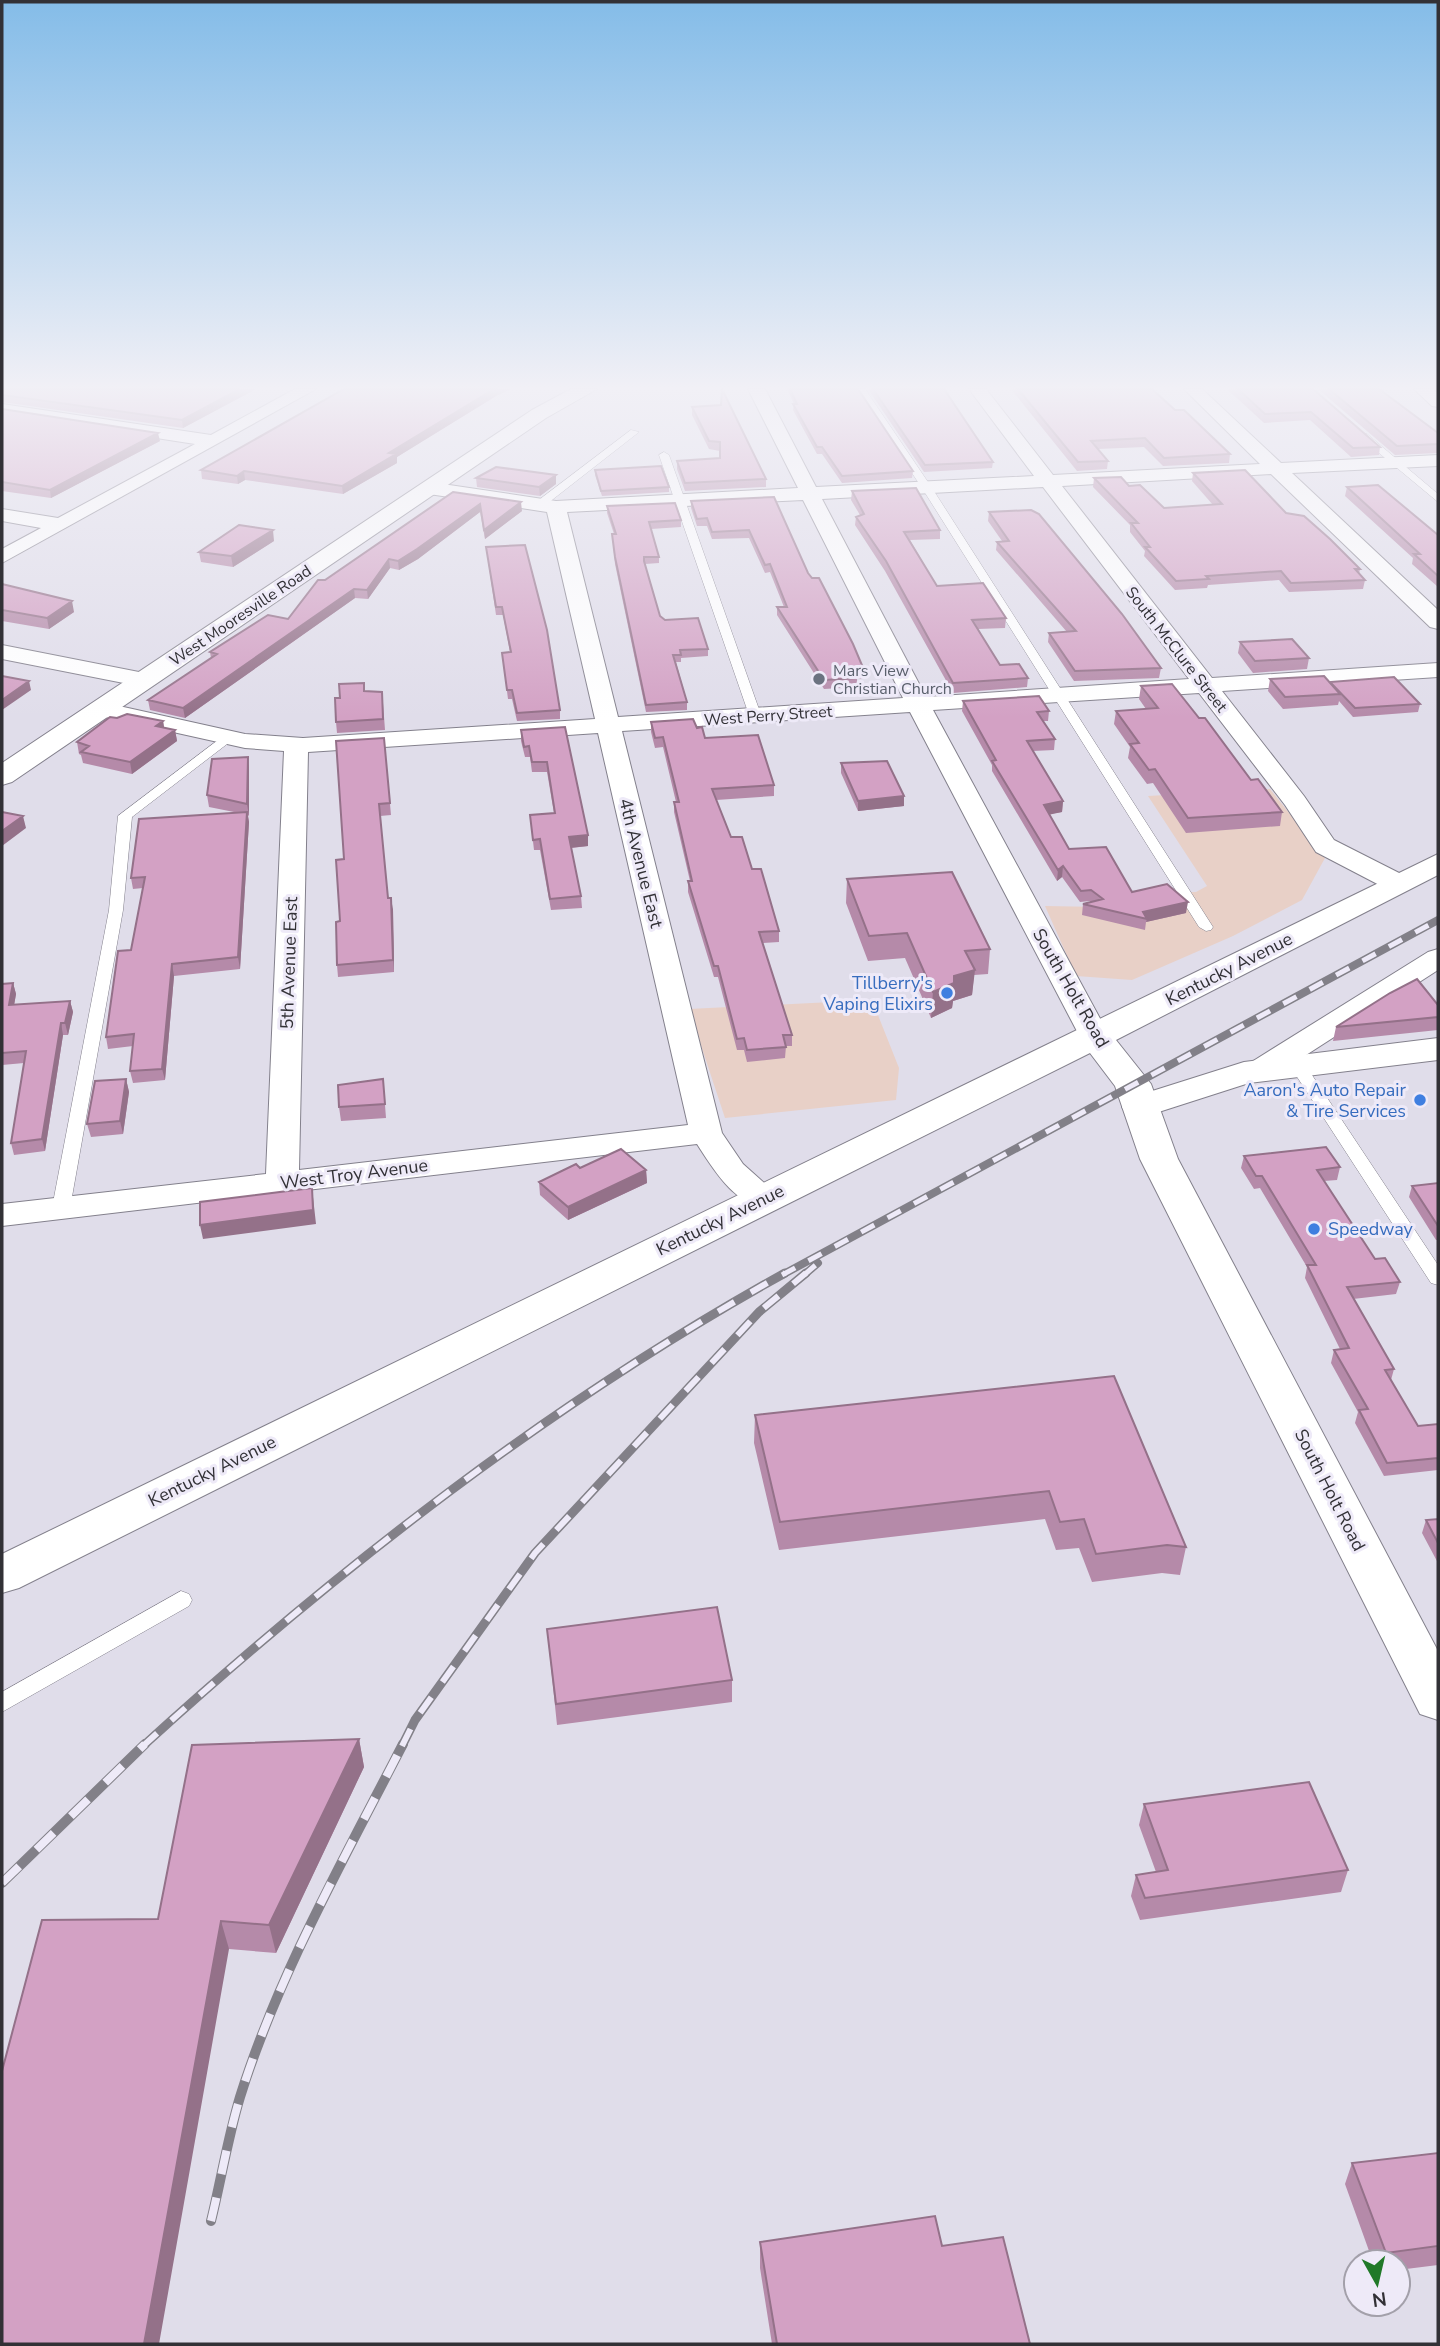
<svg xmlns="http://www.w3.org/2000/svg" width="1440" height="2346" viewBox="0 0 1440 2346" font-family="'Nunito Sans',sans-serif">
<rect width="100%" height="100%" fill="#e0ddea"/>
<path fill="#e8d0c7" d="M1270,789l55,69 -23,42 -69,36 -101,44 -56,-4 -31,-70 56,1 62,-14 33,-1 11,-6 -59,-90z
M872,1000l27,68 -3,32 -171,18 -36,-109z"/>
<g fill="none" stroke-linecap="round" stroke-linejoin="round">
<defs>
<path id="service" d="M856,389h9l67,99 281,439 -2,3 -5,1 -7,-4 -277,-439z
M631,430l8,2 -96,75h-8v-4z
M1361,434h6l71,60v8l-77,-64z
M664,452l5,3 92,260 -2,3 -10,-3 -90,-260z
M226,734l5,1v6l-99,76 -9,93 -53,298 -9,6 -6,-2 -3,-4 57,-298 9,-94z
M1298,1061l8,5 132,199v20l-7,-2 -141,-217z
M181,1591l8,3 3,6 -3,6 -187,106v-20z"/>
<path id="minor" d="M295,389h21l-314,174v-14l39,-21 -39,-7v-12l56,9 137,-74 -193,-30v-10l209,31z
M748,389h17l51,98 218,-11 -65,-87h17l67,86 207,-11 -76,-75h18l79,74 157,-8v11l-146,7 146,137v19l-8,-2 -159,-153 -209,12 150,192 226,-15v14l-216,14 82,105 30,44 73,37 4,6 -4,6h-20l-71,-37 -31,-47 -86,-112 -266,17 177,327 -4,6 -11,3 -11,-3 -4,-6 -170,-325 -288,19 100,402 21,31 38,34 -5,7c-36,10 -62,-35 -79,-61l-695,82v-22l264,-30 18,-423 -39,-3 -144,-32 -8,-2 -4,-5 4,-5 8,-2 144,32 58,4 292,-19 -48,-207 -118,-18 -10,-6 10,-6 127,19 242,-13zM1043,487l146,192 -263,18 -104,-198zM803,500l100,198 -285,19 -51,-205zM598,733l90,392 -389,45 9,-418z
M1414,389h19l5,5v13l-6,-1z
M2,645l142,28 8,2 4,5 -4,5 -8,2 -142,-28z
M1438,949v21l-166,107 -11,2 -11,-2 -5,-7 5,-7 178,-111z"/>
<path id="tertiary" d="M1438,1038v22l-189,23 -109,35 -13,-3 -5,-8 5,-8 117,-37z"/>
<path id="secondary" d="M571,389h26l-51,29 -534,364 -10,3v-22l530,-353z"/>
<path id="primary" d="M1438,854v21l-322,165 35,44 27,75 260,492v69l-18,-6 -280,-555 -25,-73 -25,-33 -1071,535 -17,5v-39z"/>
</defs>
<use href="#service" stroke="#83808c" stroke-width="1"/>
<use href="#minor" stroke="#83808c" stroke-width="2"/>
<use href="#tertiary" stroke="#83808c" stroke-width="2"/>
<use href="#secondary" stroke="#83808c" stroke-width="2"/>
<use href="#primary" stroke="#83808c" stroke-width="2"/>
<use href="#service" fill="#fff" fill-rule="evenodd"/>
<use href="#minor" fill="#fff" fill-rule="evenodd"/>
<use href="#tertiary" fill="#fff" fill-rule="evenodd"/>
<use href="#secondary" fill="#fff" fill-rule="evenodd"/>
<use href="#primary" fill="#fff" fill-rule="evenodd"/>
<defs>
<path id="rail-far2" d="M782,1275l656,-355
M804,1275l14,-12"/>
<path id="rail-far1" d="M143,1746c198,-180 408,-343 642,-473
M402,1746l13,-26 120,-167 224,-241 47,-39"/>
<path id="rail" d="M2,1883l143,-139
M211,2221c10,-41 17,-84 29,-124 39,-124 104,-238 163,-353"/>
</defs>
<use href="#rail-far2" stroke="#828088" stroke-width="8"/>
<use href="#rail-far1" stroke="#828088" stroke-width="9"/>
<use href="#rail" stroke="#828088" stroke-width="10"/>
<use href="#rail-far2" stroke="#eeeaf8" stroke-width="5" stroke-dasharray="15" stroke-linecap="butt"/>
<use href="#rail-far1" stroke="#eeeaf8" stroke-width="6" stroke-dasharray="19" stroke-linecap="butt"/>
<use href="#rail" stroke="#eeeaf8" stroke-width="8" stroke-dasharray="24" stroke-linecap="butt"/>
</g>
<path fill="#b58aa9" d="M2,389h254l-73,39 -181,-26z
M787,389h71l55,82 -1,7 -70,5 -20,-29h-5l-24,-44 1,-6z
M868,389h76l49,73 -1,6 -68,4z
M1011,389h141l23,21 55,44 -1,9 -66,3 -19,-19 -46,2 10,12 -1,8 -30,2z
M1227,389h86l67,58 -1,8 -28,2 -41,-37 -46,3z
M1318,389h66v4l54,40v20l-43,2z
M496,396l-99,61v6l-54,31 -98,-14 -7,4 -36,-5 -1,-9z
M692,407l74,72v8l-81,4 -8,-22v-8l43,-3v-7l-11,-2 -17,-34z
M2,409l158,32 -109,57 -49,-7z
M595,470l74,17v5l-67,4 -7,-21z
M1193,473l93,40 74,56 -1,5 6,6 -2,9 -74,3 -10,-12 -71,5 -1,3 -32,2 -31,-34 1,-5 -15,-19v-7l-37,-38 1,-9 35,8 35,22 49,-3 -21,-24z
M556,475v9l-16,12 -63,-9 -1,-9z
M1347,487l91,48v52l-26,-23 1,-6 -68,-62z
M852,491l88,39v9l-30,1 27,46 69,32 -1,10 -27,1 22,36 28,13 -1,9 -74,6 -68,-122 -30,-46 1,-8 4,-2 -9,-15z
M453,492l69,19 -37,28 -5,-27 -62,47 -19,11 -9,-2 -22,31 -13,-1 -170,120 -35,-8 -2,-10 63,-42 -1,-6 78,-33 37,-39z
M774,497l34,76 56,97 -1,8 -6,1v8l-33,2 -47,-74v-8h7l-14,-35 -5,1 -16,-35 -37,1 -5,-13h-10l-6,-18v-7z
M607,506l74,14v7l-30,2 8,28v6l-14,1 15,52 48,33v7l-27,2v4h-5l11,40v8l-41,2 -31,-148 -3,-30h2l-7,-21z
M989,512l172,156 -2,10 -85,3 -26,-39 1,-9 18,-1 -71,-82 1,-8 5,-1 -14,-20z
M274,541l-41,26 -32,-5 -2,-10z
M486,547l74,163v9l-43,2 -5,-22h-4l-6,-46 8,-1 -7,-37h-7z
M2,584l72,28 -25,17 -47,-8z
M1240,642l69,16 -2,11 -54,4 -15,-20z
M1270,679l60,3 90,22 -2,8 -65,5 -14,-16 -1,4 -55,4 -15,-18z
M364,683v8l19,12 2,27 -48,3 -1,-11 4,-24z
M1141,686l58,32 52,62 31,32 -2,14 -94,7 -33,-50 -6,1 -19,-26 2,-11 -16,-23 2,-13 30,-2 -7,-10z
M963,701l86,10 -1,10h-5l12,18 -1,11 -21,1 30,50 -1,11 -13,2 20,35 63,43 54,21 -40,9 -1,8 -63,-15 1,-11 8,-2 -1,-1 -10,1 -18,-25 -5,4 -65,-110v-6l-30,-54z
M117,718l46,3 1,7 11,2 2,11 -45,33 -49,-11 -2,-8 -2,-1 -2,-12z
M651,722l46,6 8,10 69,47v11l-58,4 15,37 21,32 27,62v11l-16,1 29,92v11h-6l-1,12 -38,4 -3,-12h-7l-19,-73h-4l-26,-85v-11h2l-16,-69v-10h2l-13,-55 -8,1 -4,-16z
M565,727l23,108v11l-17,2 10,48 1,12 -31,2 -11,-60h-6l-4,-35 24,-2 -7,-41h-15l-2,-15h-5l-4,-16v-11z
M384,738l7,77 -11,1 8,82 5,12 1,62 -56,5 -1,-12 7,-106z
M248,757l1,11v48l-1,-1 1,7 -9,147 -66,7 -9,104 -32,3 -3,-12 3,-25 -25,3 -2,-12 25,-87 12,-62 -10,1 -2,-11 103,-66 -25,-5 -2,-12z
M841,763l63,43 -46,5 -17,-38z
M847,879l143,70 -2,25 -14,1 -2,20 -19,6 -1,7 -21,10 -26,-60 -37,3 -22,-58z
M13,983l3,11 -2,11 56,-4 3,11 -5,23h-5l-18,116 -31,4 -3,-12 13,-80 -22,2v-81z
M1438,1005v25l-105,11 3,-14z
M126,1079l3,13 -6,42 -32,3 -4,-13z
M383,1079l3,39 -45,3 -2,-14z
M1244,1156l96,11 -3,13 -13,1 51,78 25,23 -4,12 -43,5 41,70 -3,11 27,46 20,-2v46l-54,6 -29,-53 3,-11 -27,-49 3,-13 6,-1 -35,-71 2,-11 -47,-79 -6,1 -13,-21z
M580,1168l66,2 1,13 -79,37 -28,-25 -1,-13z
M1438,1183v57h-2l-27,-43 3,-11z
M1114,1376l72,171 -6,28 -18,-2 -70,9 -13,-34 -23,2 -11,-31 -266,31 -25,-107 1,-28z
M1438,1519v44l-16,-30 4,-13z
M547,1629l185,51v22l-175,23z
M359,1739l5,28 -88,186 -47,-4 -71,-30z
M1144,1804l204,66 -7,22 -201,28 -9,-24 5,-21 20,-3 -17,-47z
M1438,2153v112l-40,5v-8h-25l-28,-78 7,-21z
M760,2242l182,4 88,98h-258l-12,-76z"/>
<path fill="#947189" d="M240,389h16l-73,39 -1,-8z
M494,389h17l-15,7 -99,61v6l-54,31 -1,-8 47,-33z
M158,433l2,8 -109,57 -1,-8z
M244,471l1,9 -7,4 -1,-8z
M556,475v9l-16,12 -1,-9z
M521,502l1,9 -37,28 -1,-9z
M480,504v8l-62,47 -19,11 -1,-9z
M273,530l1,11 -41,26 -2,-11z
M389,559l1,9 -22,31 -1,-9z
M354,589l1,9 -170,120 -2,-10z
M72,601l2,11 -25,17 -2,-11z
M29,681l2,9 -29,20v-10z
M163,721l2,12 -9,-7z
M175,730l2,11 -45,33 -2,-12z
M248,757l1,11v48l-2,-12z
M904,796v10l-46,5v-10z
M1063,801l-1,11 -19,4 1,-11z
M247,812l2,10 -9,147 -2,-12z
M23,816l3,12 -24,18v-15z
M588,835v11l-19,2v-11z
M1063,866l-1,11 -5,4 1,-11z
M391,898l2,12 1,62 -1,-12z
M1188,902l-2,11 -40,9 1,-3 -4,-7z
M172,964l2,12 -9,104 -3,-11z
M975,970l-3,25 -19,6 -1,7 -21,10 2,-26 21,-16z
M13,983l3,11 -4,23 -3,-12z
M70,1001l3,11 -5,23 -3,-12z
M61,1023l2,12 -18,116 -3,-12z
M126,1079l3,13 -6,42 -3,-13z
M646,1170l1,13 -79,37v-13z
M312,1188l4,36 -113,15 -3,-14z
M359,1739l5,28 -88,186 -7,-28z
M221,1921l8,28 -70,395h-15z"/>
<path fill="#d3a1c4" stroke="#947189" stroke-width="2" d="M2,389h238l-58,31 -180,-25z
M344,389h150l-105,64 7,1 -54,32 -98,-15 -7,5 -36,-6z
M722,389l44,90 -81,4 -8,-22 43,-3v-16l-11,-1 -17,-34 29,-2z
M790,389h68l55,82 -71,5 -20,-29h-5l-24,-43h4z
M873,389h71l49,73 -68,3z
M1018,389h134l23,21h9l46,44 -66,4 -19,-20 -54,3 17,20 -30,1z
M1238,389h75l67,58 -27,1 -42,-36 -46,2z
M1329,389h50l59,44v11l-41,2z
M2,409l156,24 -108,57 -48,-8z
M661,466l8,21 -68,4 -6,-21z
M496,467l60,8 -17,12 -63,-9z
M1245,470l41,43 18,3 26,23 30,30h-5l10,11 -74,3 -10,-12 -75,5 3,3 -33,2 -31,-34h5l-19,-24h7l-44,-45 27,-1 8,9 11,-1 24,23 58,-4 -29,-31z
M1378,485l60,50v41l-24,-22h6l-73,-67z
M916,488l24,42 -36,2 33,54 46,-3 23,35 -34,2 28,45 19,-1 9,14 -75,5 -67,-122 -30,-44 8,-3 -12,-23z
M453,492l68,10 -37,28 -4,-26 -63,45 -19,12 -9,-2 -22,31 -13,-1 -171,119 -35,-8 69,-46 -7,-2 58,-37 20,4 30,-39h7z
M774,497l34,76 4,5h7l34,66 11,26h-8l1,8 -33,2 -47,-73h10l-17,-43 -5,1 -16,-35 -37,2 -5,-14 -10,1 -6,-18z
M675,503l6,17 -32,2 10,35h-15v4l16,55 5,4 33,-2 10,31 -28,1 1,5h-8l14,47 -41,3 -31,-148 -3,-23h4l-9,-28z
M1031,510l8,4 83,100 39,54 -86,3 -26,-38 27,-2 -79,-89 12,-1 -20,-29z
M239,525l34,5 -42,26 -32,-4z
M525,545l22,85 13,80 -43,3 -5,-23h-5l-5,-37 9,-1 -9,-45h-6l-10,-60z
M2,584l70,17 -25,17 -45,-8z
M1292,639l17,19 -54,3 -15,-19z
M2,676l27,5 -27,19z
M1324,676l16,18 -55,3 -15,-18z
M1394,677l26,27 -65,4 -25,-26z
M364,683v8l18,1 1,27 -47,3 -1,-24h5l-1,-14z
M1172,684l27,34h6l46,62 7,-1 24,33 -94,6 -33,-49 -6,1 -19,-26 9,-1 -23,-32 42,-3 -17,-22z
M1039,696l10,15 -12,1 18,27 -28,2 36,60 -19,4 25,44 37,-2 26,45 35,-8 21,18 -45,10 4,7 -64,-15 20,-5 -12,-9 -10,1 -18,-25 -5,4 -66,-109 4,-1 -33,-59z
M127,714l36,7 -7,5 19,4 -45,32 -49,-10 8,-6 -12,-4 33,-25 7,1z
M693,719l4,9 5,-1 3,11 53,-3 16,50 -62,4 19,48h11l10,32h9l18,62 -20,1 33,103h-9l3,12 -39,3 -3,-12 -7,1 -19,-73h-4l-26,-85h4l-18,-79h5l-16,-65 -8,1 -4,-16z
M565,727l23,108 -19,2 12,59 -31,3 -10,-60 -7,1 -3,-25 25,-2 -8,-51h-15l-3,-16 -5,1 -3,-17z
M384,738l6,65 -11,1 9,94h3l2,62 -56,5 -1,-43 4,-1 -4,-61 8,-1 -8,-118z
M248,757l-1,47 -40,-9 5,-36z
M887,761l17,35 -46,5 -17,-38z
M2,812l21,4 -21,15z
M247,812l-9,145 -66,7 -10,105 -32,2 4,-37 -28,3 12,-86 13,-1 14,-73 -14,1 8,-59z
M952,872l38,77 -25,2 10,19 -21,6v7l-21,9 -26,-59 -38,3 -22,-57z
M1417,979l21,26v12l-102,10 54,-34z
M13,983l-4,22 61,-4 -5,22h-4l-19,116 -31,4 15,-92 -24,2v-69z
M126,1079l-6,42 -33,3 8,-43z
M383,1079l2,25 -46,3 -1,-22z
M1326,1147l14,20 -23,3 58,89 10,-1 15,24 -53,5 47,82 -9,1 33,56 20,-2v34l-51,5 -28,-53 9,-1 -34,-59 15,-2 -42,-83h9l-54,-89h-6l-12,-20z
M621,1149l25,21 -78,37 -29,-25 37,-18 4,4z
M1438,1183v43l-26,-40z
M312,1188l1,22 -113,15v-23z
M1114,1376l72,171 -19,-2 -71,9 -12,-35 -24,3 -11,-31 -269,31 -25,-107z
M1438,1519v24l-12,-23z
M717,1607l15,73 -176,24 -9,-75z
M359,1739l-90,186 -48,-4 -77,423h-142v-273l40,-151 116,-1 34,-174z
M1309,1782l39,88 -203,28 -9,-23 32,-5 -24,-66z
M1438,2153v93l-52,7 -34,-90z
M935,2216l7,30 61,-9 27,107h-253l-17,-102z"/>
<linearGradient id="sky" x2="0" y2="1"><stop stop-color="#84bce8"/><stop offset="0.54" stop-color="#f1f0f6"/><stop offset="1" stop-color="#f1f0f6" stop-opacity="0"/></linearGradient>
<rect width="1440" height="718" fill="url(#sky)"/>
<circle fill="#6b7280" stroke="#eeeaf8" stroke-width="2.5" cx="819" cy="679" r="7"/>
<g fill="#3f7fe0" stroke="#eeeaf8" stroke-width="2.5">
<circle cx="947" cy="993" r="7"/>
<circle cx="1420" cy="1100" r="7"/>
<circle cx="1314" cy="1229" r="7"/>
</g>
<g text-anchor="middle" stroke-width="6" stroke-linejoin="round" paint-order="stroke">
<g font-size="16" fill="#323136" stroke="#eeeaf8">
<text transform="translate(240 615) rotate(-34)" y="6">West Mooresville Road</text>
<text transform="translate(1177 649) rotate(52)" y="6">South McClure Street</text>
<text transform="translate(768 715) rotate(-4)" y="6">West Perry Street</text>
</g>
<g font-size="16" fill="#5b616d" stroke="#eeeaf8" text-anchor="start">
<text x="833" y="676">Mars View<tspan x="833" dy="18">Christian Church</tspan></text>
</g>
<g font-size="18" fill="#323136" stroke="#eeeaf8">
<text transform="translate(641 863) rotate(76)" y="6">4th Avenue East</text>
<text transform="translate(289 963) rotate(-88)" y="6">5th Avenue East</text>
<text transform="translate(1229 969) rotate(-27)" y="6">Kentucky Avenue</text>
<text transform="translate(1071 988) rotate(60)" y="6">South Holt Road</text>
<text transform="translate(354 1174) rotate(-7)" y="6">West Troy Avenue</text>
<text transform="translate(720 1220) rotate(-26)" y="6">Kentucky Avenue</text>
<text transform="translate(212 1471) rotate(-26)" y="6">Kentucky Avenue</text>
<text transform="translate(1330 1490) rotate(63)" y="6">South Holt Road</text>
</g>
<g font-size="18" fill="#366cbe" stroke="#eeeaf8" text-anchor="end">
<text x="933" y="989">Tillberry's<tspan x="933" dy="21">Vaping Elixirs</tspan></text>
<text x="1406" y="1096">Aaron's Auto Repair<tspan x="1406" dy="21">&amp; Tire Services</tspan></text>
<text x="1328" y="1235" text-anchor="start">Speedway</text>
</g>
</g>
<rect width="1440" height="2346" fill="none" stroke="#323136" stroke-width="7"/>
<g transform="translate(1377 2283) rotate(172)"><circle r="33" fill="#eeeaf8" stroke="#a3a0aa" stroke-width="2"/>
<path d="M0-5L12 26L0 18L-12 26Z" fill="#207928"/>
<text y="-10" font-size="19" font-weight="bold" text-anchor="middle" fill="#323136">N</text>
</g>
</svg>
